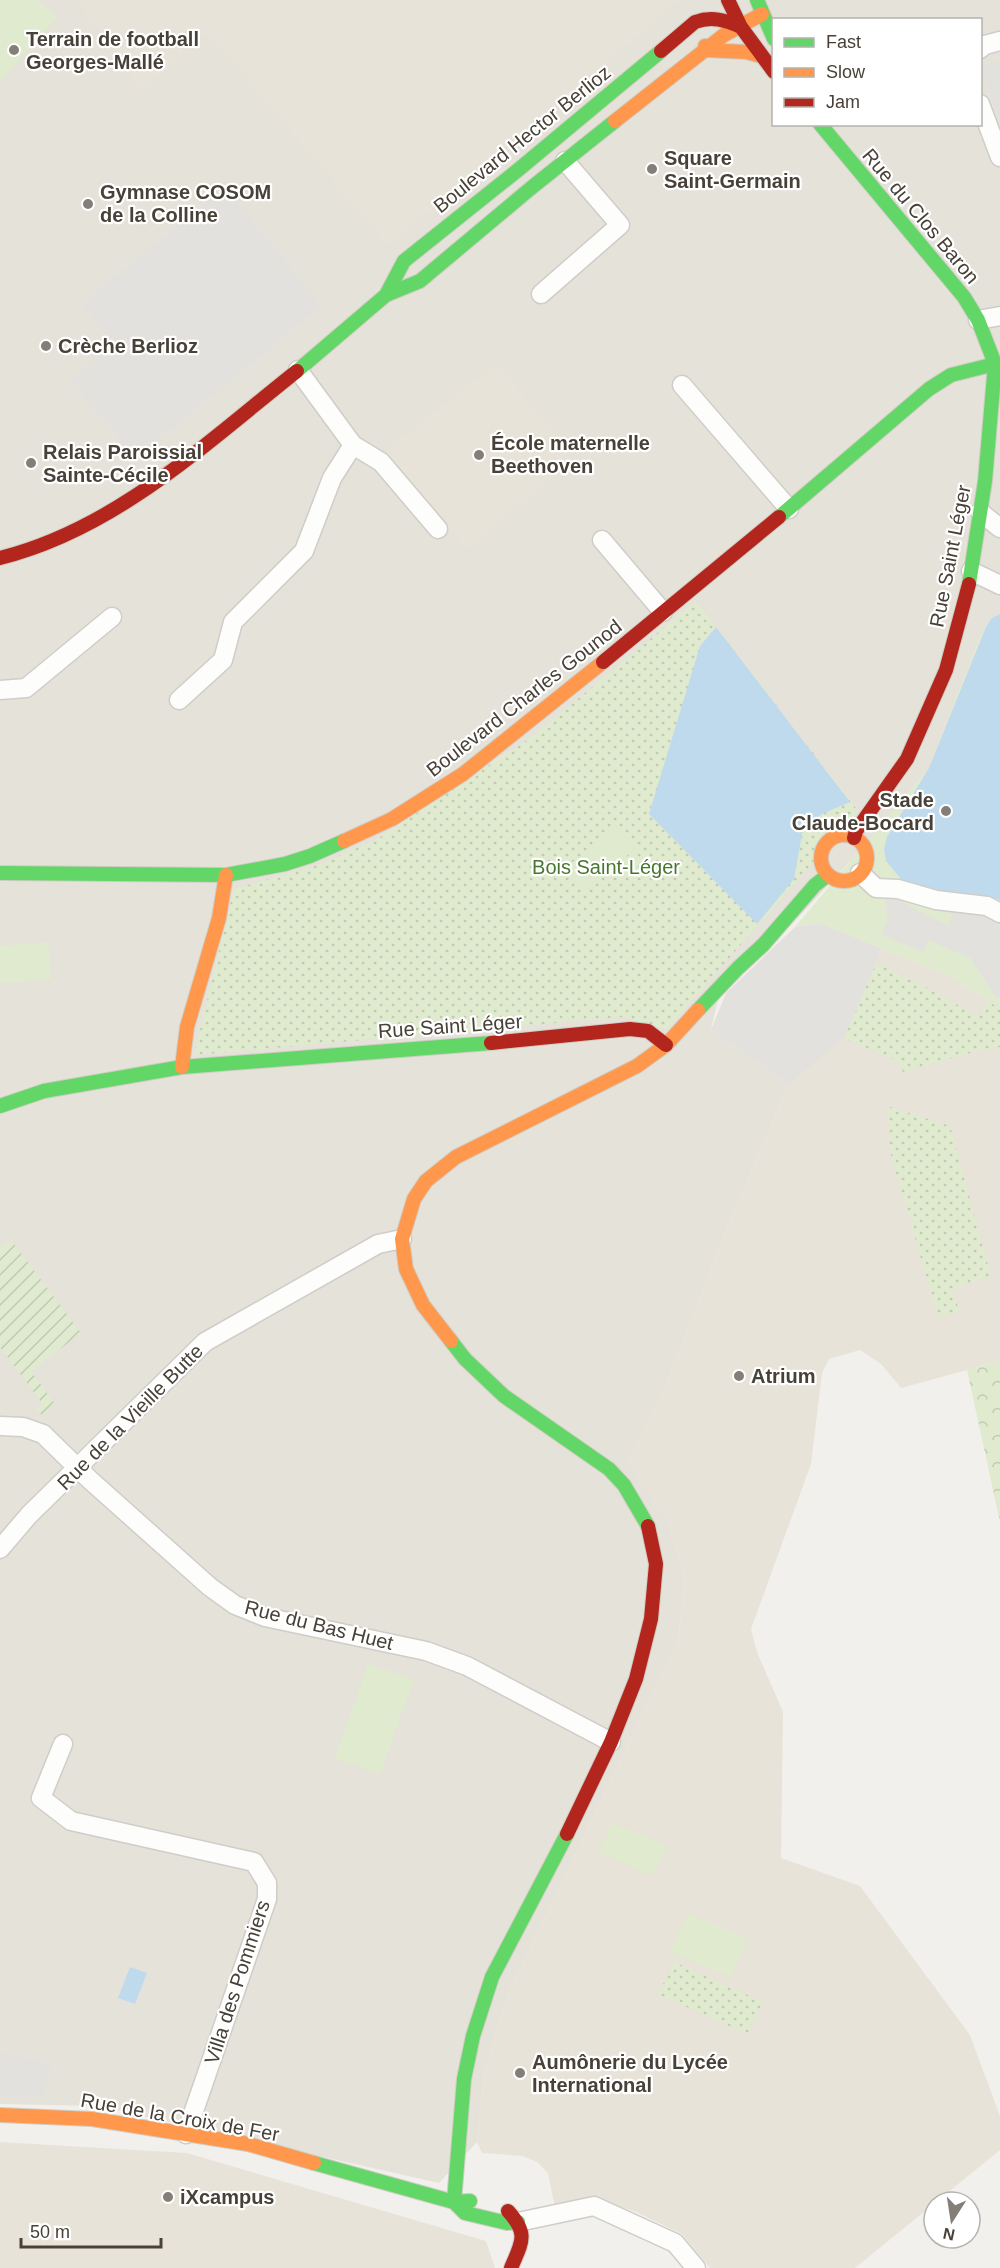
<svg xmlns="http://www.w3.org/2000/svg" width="1000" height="2268" viewBox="0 0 1000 2268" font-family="Arial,sans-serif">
<defs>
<pattern id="forest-crowns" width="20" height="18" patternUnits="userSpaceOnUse" patternTransform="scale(1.5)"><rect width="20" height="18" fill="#dfeace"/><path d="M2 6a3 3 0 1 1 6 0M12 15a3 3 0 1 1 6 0" fill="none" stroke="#c1cab2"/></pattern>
<pattern id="park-dots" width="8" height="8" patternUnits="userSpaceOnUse" patternTransform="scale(1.5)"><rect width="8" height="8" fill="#dfeace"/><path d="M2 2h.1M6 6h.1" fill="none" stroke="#c1cab2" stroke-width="1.8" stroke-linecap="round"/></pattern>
<pattern id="garden-furrows" width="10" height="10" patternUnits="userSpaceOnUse" patternTransform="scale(1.5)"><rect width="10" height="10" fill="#dfeace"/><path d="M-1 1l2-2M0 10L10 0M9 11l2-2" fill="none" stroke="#c1cab2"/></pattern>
</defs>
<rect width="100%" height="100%" fill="#f2f0ec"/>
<path fill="#e5e2da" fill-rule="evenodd" d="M0,0h1000v614l-8,5 -12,19 -51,130 -73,87 -63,68 -72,63 -10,44 78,54 -62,145 -59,150 -41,83 41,59 17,57 -7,63 -170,354 -23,75 -8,72 -38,41 -341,-77 -98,-2zM774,20h206v104h-206zM533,736l325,75 -101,113 -135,93 -246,-177z"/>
<path fill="#e8e3d8" d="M76,0l547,1 57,-1 -292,246 -180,-214 -67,58z
M497,364l76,93 -105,92 -84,-97z
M819,923l133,54 48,32v352l-99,27 -20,-24 -21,-14 -31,9 -7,14 -11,91 -60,165 6,23 26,60 -2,146 79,28 110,149 30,81v34l-145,118h-145l-28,-34 -48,-23 -31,-9 -48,6 -7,-35 -11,-11 -14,-6 -41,-3 -5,-11 8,-72 23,-75 170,-354 7,-63 -17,-57 -42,-59 42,-83 59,-150 62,-145 -78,-54z
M0,2142l187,11 299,88 9,27h-495z"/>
<path fill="url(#forest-crowns)" d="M1000,1361v161l-33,-152z"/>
<path fill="url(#park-dots)" d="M696,601l162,210 -191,218 -45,-12 -428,38 40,-166 81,-23 61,-26 157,-104z
M876,963l56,27 46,27 11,-16 11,8v38l-12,1 -85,24 -5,-11 -54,-23z
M887,1106l63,20 41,150 -39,12 7,23 -21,6 -47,-162z
M674,1962l89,40 -16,32 -89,-40z"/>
<path fill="url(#garden-furrows)" d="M11,1240l70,93 -50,38 24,33 -13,11 -7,-6 7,-6 -42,-56v-100z"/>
<path fill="#dfeace" d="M0,0h37l20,17 -57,65z
M1000,614v395l-48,-32 -133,-54 -24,4 134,-159 51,-130 12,-20z
M618,827l17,22 -53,42 -17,-23z
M48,942l3,37 -51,4v-37z
M368,1664l46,16 -34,94 -45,-16z
M612,1823l55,22 -15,31 -54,-24z
M688,1913l60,26 -18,38 -60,-25z"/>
<path fill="#e3e1dd" d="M1000,60v59l-19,-50z
M225,187l97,119 -187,152 -64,-78 43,-35 -33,-41z
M884,893l65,33 4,-18 47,10v79h-4l-27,-40 -41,-17 -4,12 -43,-17 7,-16z
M819,923l61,25 -4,15 -32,75 -55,46 -78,-54 15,-37 69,-66z
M0,2052l51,12 -8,33h-43z"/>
<path fill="#c0daed" d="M1000,614v286l-5,-2 -60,-6 -30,-8 -19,-23 -2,-12 3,-12 42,-69 57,-141 6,-9z
M716,627l134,175 -28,12 -19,15 -9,50 -37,45 -108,-110 51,-168z
M130,1967l17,6 -12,31 -17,-6z"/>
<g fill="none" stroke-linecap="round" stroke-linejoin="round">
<defs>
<path id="street" d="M980,49l5,-4 15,-4
M980,104l20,53
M541,294l79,-69 -55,-64
M978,320l22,-4
M298,370l55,75 28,17 57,67
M682,385l107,124
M980,512l20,16
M602,540l61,72
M971,571l29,14
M0,690l26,-2 86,-71
M179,700l44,-40 10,-38 71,-71 28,-73 21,-33
M860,873l16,15 22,1 38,11 51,6 13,7
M0,1426l23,1 20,7 47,46 120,107 25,18 30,12 161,34 41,15 144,76
M0,1549l29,-34 176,-173 173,-98 24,-5
M63,1744l-22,54 30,23 183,41 13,21v16l-81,235
M518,2222l76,-16 81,37 21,25"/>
<path id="fast" d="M757,0l17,39
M820,124l144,173 14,23 17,44 -10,117 -16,103
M386,295l18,-34 114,-91 143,-119
M297,371l89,-76 34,-14 111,-93 84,-67
M779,517l150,-128 22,-14 44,-11
M0,873l226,2 59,-11 25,-8 34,-15
M698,1010l40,-42 25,-23 52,-60 13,-10
M0,1106l44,-15 138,-24 309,-24
M451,1341l14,18 39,37 105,73 15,16 24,41
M314,2163l140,39 16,-1
M518,2222l-11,1 -42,-10 -11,-11 10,-123 9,-43 19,-59 75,-143"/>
<path id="slow" d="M705,46v4l41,2 15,4
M615,121l109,-86 38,-21
M821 858a23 23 0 1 1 46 0a23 23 0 1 1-46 0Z
M344,841l48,-22 71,-45 140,-112
M182,1067l5,-40 32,-109 7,-43
M451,1341l-28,-36 -17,-36 -4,-30 12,-40 12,-18 30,-24 181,-91 29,-21 32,-35
M0,2115l92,4 156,25 66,19"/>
<path id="jam" d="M728,0l13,27 33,45
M661,51l34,-29c17,-6 30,-2 46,5
M0,558c116,-29 206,-115 297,-187
M603,662l176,-145
M854,838l2,-7 51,-72 39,-89 23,-86
M491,1043l139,-14 18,2 18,14
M567,1834l44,-92 25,-63 15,-60 5,-55 -8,-38
M508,2211c21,23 14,31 3,57"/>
</defs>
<use href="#street" stroke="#d0cdc9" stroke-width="21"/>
<use href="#fast" stroke="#d0cdc3" stroke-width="16"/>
<use href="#slow" stroke="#d0cdc3" stroke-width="16"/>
<use href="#jam" stroke="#d0cdc3" stroke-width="16"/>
<use href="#street" stroke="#fdfdfc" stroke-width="18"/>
<use href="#fast" stroke="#63d668" stroke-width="14"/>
<use href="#slow" stroke="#ff974d" stroke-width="14"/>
<use href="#jam" stroke="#b3261e" stroke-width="14"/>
</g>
<g fill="#837e77" stroke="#fff" stroke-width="2">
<circle cx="14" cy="50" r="6"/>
<circle cx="652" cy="169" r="6"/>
<circle cx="88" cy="204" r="6"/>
<circle cx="46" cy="346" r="6"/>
<circle cx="479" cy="455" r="6"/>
<circle cx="31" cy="463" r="6"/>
<circle cx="946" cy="811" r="6"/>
<circle cx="739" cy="1376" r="6"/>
<circle cx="520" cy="2073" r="6"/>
<circle cx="168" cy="2197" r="6"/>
</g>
<g text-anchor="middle" stroke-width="4.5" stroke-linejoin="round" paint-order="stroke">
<g font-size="20" font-weight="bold" fill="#474138" stroke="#fff" text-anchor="start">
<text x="26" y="46">Terrain de football<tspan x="26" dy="23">Georges-Mallé</tspan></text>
<text x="664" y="165">Square<tspan x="664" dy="23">Saint-Germain</tspan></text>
<text x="100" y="199">Gymnase COSOM<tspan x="100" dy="23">de la Colline</tspan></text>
<text x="58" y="353">Crèche Berlioz</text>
<text x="491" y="450">École maternelle<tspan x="491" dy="23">Beethoven</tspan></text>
<text x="43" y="459">Relais Paroissial<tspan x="43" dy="23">Sainte-Cécile</tspan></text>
<text x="934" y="807" text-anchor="end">Stade<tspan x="934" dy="23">Claude-Bocard</tspan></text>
<text x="751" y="1383">Atrium</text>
<text x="532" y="2069">Aumônerie du Lycée<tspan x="532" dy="23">International</tspan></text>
<text x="180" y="2204">iXcampus</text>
</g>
<g font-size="20" fill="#474138" stroke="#fff">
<text transform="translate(522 139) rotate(-39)" y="7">Boulevard Hector Berlioz</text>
<text transform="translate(921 216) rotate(50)" y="7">Rue du Clos Baron</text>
<text transform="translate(950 556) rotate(-79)" y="7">Rue Saint Léger</text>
<text transform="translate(524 698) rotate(-38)" y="7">Boulevard Charles Gounod</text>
<text transform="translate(450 1026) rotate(-4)" y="7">Rue Saint Léger</text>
<text transform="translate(130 1417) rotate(-45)" y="7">Rue de la Vieille Butte</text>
<text transform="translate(319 1625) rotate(14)" y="7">Rue du Bas Huet</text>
<text transform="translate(237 1982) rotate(-72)" y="7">Villa des Pommiers</text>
<text transform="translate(180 2117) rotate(10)" y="7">Rue de la Croix de Fer</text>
</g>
<g font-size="20" fill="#49762e" stroke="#fff">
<text x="606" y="874">Bois Saint-Léger</text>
</g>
</g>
<rect x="772" y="18" width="210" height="108" fill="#ffffff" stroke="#b5b3af" stroke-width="1.5"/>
<rect x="784" y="38" width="30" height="9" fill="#63d668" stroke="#b5b3af" stroke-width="1.5"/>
<text x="826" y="48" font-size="18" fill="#474138">Fast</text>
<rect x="784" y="68" width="30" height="9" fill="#ff974d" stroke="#b5b3af" stroke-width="1.5"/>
<text x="826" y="78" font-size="18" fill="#474138">Slow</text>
<rect x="784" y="98" width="30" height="9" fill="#b3261e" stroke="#b5b3af" stroke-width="1.5"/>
<text x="826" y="108" font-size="18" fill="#474138">Jam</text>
<g transform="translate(952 2220) rotate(192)"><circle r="28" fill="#ffffff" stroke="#b5b3af" stroke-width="1.5"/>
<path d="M0-4.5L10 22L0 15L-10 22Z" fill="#837e77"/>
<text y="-9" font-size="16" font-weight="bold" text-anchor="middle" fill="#474138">N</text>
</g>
<path d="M21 2238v9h140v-9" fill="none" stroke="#474138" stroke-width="3"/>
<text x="30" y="2238" font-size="18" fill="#474138" stroke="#ffffff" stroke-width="4.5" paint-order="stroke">50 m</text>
</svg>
